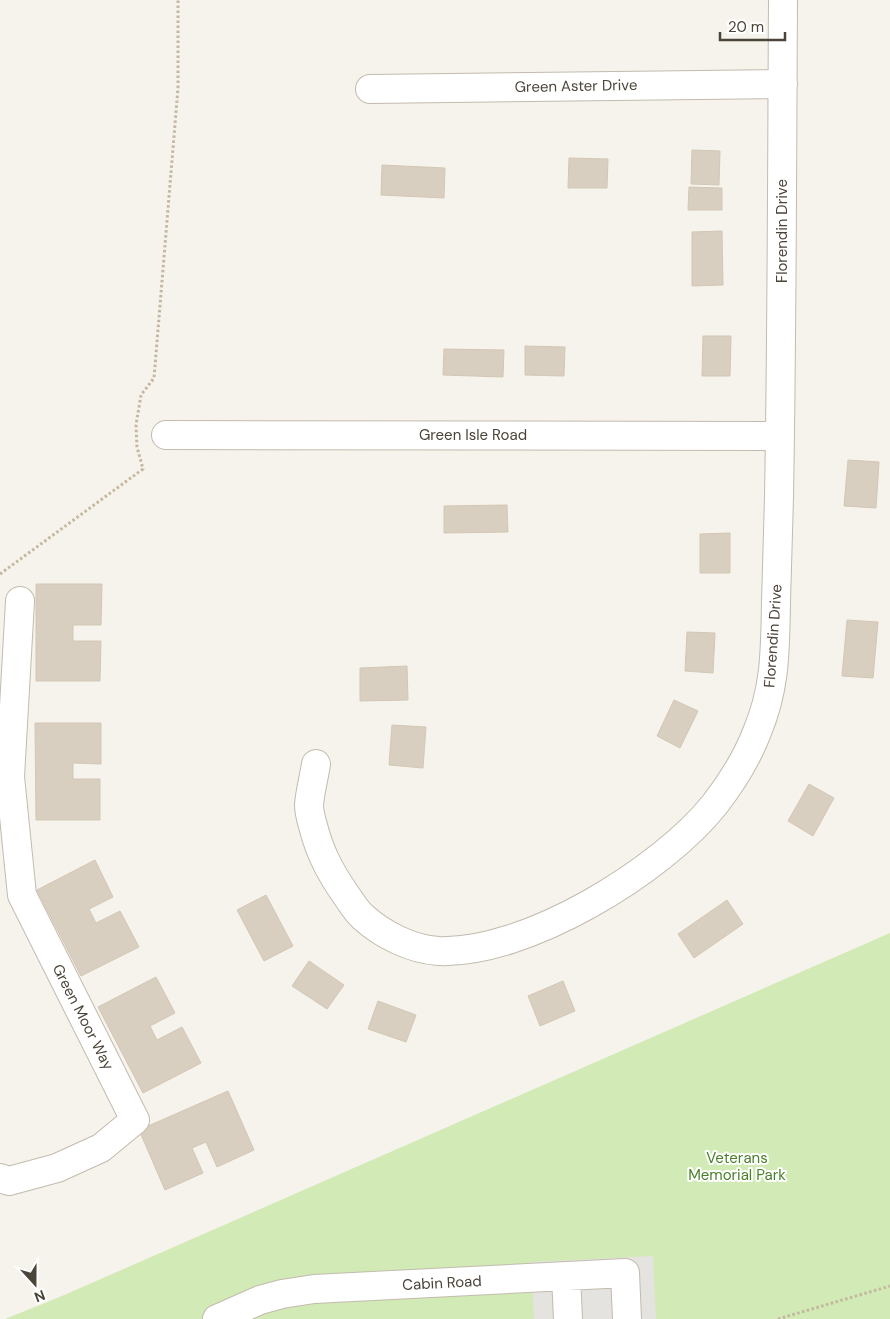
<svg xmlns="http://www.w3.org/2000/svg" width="890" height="1319" viewBox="0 0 890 1319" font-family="'DM Sans',sans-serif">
<rect width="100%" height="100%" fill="#f6f3ec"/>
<path fill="#d2eab5" d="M890,933v386h-885l57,-23z"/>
<path fill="#e5e3e0" d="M653,1256l3,63h-122l-3,-57z"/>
<path fill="#d8cfc1" stroke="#d3c7b4" d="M692,150l28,1 -1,34 -28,-1z
M569,158l39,1 -1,29h-39z
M382,165l63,3 -1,30 -63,-3z
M689,187l33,1v22h-34z
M722,231l1,54 -31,1v-54z
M703,336h28l-1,40h-28z
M525,346l40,1 -1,29 -39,-1z
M444,349l60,1 -1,27 -60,-2z
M848,460l31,2 -3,46 -32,-2z
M507,505l1,27 -64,1v-27z
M730,533v40h-30v-39z
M36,584h66l-1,41h-28v16h28l-1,40h-64z
M847,620l31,2 -5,56 -31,-2z
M687,632l28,1 -2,40 -28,-2z
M407,666l1,34 -48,1v-33z
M674,700l24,11 -18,37 -23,-12z
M35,723h66v41l-28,-1v16h27v41h-64z
M392,725l34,2 -3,41 -34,-3z
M809,784l25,14 -21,38 -25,-15z
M95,860l18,37 -24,12 7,14 24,-12 19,36 -58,29 -44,-86z
M266,895l27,51 -29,15 -27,-51z
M727,900l16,24 -49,34 -16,-24z
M309,961l35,24 -17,24 -35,-23z
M156,977l19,36 -25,13 7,14 25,-13 19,36 -58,30 -45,-86z
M563,981l12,30 -35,15 -12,-30z
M378,1001l38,14 -10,27 -38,-13z
M228,1091l26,59 -37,17 -11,-25 -14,6 11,25 -38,17 -26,-60z"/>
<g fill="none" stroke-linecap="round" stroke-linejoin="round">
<defs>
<path id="minor" d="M370,89l413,-5
M166,435l614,1
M316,764c-2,13 -6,28 -7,41 0,7 2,14 4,21 7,27 17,46 33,69 5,7 10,16 17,22 20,18 48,32 75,34 87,4 224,-80 277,-147 17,-22 32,-46 42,-72 19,-45 18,-83 19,-130 1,-35 2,-70 3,-105 3,-166 3,-331 4,-497
M0,776l10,1 12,118 113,225 -34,28 -44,20 -48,13 -9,-3
M10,777l10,-176
M566,1276l2,43
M217,1319l43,-19 22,-6 32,-5 311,-16 2,46"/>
</defs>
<use href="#minor" stroke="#c2bbae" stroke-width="30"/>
<path stroke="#c4b79f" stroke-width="3" stroke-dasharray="2.5 2.5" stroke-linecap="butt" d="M0,574l143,-105 -6,-22 -1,-22 5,-30 13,-17 24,-290v-88
M778,1319l112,-33"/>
<use href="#minor" stroke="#fff" stroke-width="28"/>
</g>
<g text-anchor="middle" stroke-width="4" stroke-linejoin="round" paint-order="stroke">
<g font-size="15" fill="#4b4439" stroke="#fff">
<text transform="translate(576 86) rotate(-1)" y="5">Green Aster Drive</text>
<text transform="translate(782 231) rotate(-90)" y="5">Florendin Drive</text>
<text x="473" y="440">Green Isle Road</text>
<text transform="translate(773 636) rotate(-86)" y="5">Florendin Drive</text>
<text transform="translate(83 1017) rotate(63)" y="5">Green Moor Way</text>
<text transform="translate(442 1283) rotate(-3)" y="5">Cabin Road</text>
</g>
<g font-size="15" fill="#4a7f2a" stroke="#fff">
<text x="737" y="1163">Veterans<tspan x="737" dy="17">Memorial Park</tspan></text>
</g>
</g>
<g transform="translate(35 1284) rotate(159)" stroke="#ffffff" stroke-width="4" paint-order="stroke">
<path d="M0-4L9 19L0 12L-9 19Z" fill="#4b4439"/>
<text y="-8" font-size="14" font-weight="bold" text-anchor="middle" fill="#4b4439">N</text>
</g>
<path d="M720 32v8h65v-8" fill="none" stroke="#4b4439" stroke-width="2.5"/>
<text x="728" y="32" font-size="15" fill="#4b4439" stroke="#ffffff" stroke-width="4" paint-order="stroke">20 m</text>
</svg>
